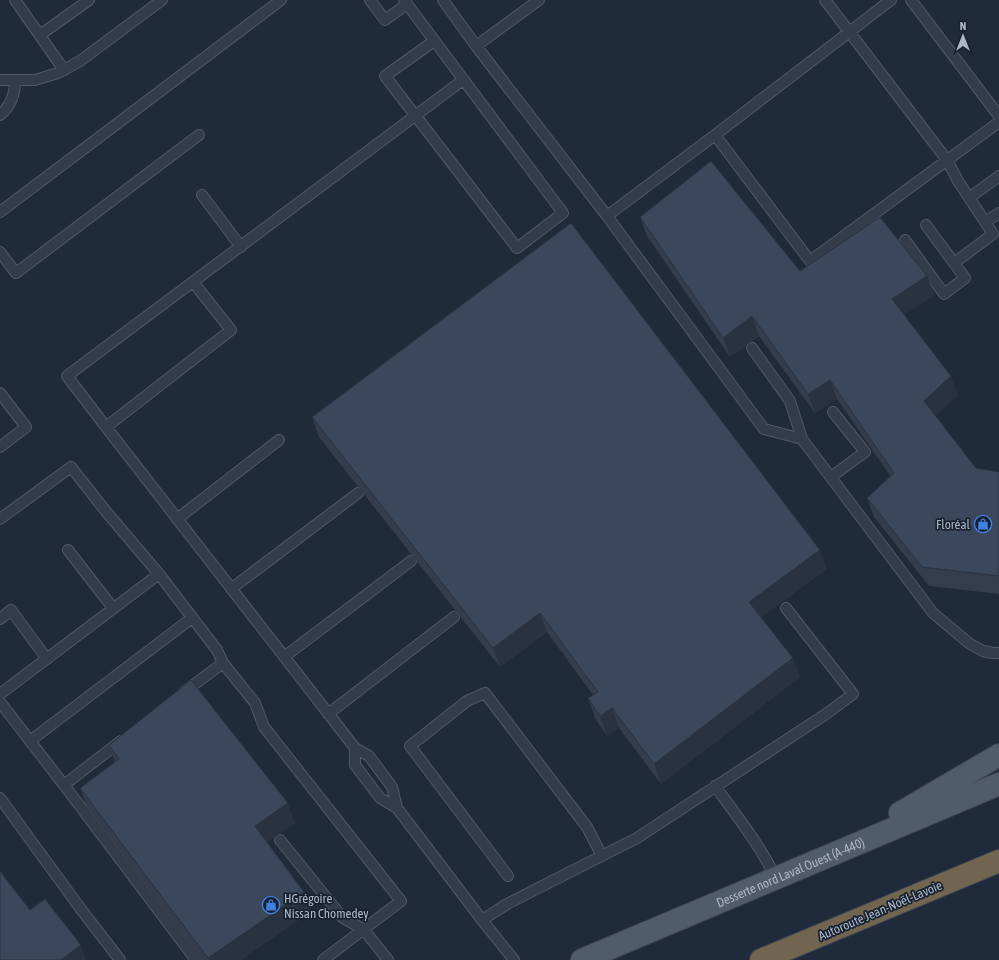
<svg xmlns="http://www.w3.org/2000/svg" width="999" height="960" viewBox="0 0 999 960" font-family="'Asap Condensed',sans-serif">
<rect width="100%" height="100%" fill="#1f2a3a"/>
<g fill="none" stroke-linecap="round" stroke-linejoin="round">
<defs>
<path id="lane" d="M15,0l49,70
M370,0l15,20 22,-16
M404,0l159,213 -46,35 -132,-172 49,-35
M443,0l33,46 63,-46
M825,0l122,160 11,21 35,53 -39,29 -28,-38
M911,0l88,116
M40,35l49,-35
M476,46l131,170 108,-81 176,-135
M0,80h35l23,-7 22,-12 82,-61
M0,115c11,-9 15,-21 15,-34
M715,135l95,126 189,-139
M202,195l39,52
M969,198l30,-22
M0,212l281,-212
M607,216l157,213 38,10 131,174 37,31 13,7 10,2h6
M985,222l14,-9
M905,240l39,54 21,-16 -11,-15
M0,252l16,21 183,-138
M193,282l38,48 -125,97 249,321 14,8 23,31 5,21
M752,348l38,53 12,38
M0,393l26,34 -26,20
M106,427l-39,-51 396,-296
M831,477l34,-25 -32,-40
M0,519l71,-52 33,42 55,65 58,76 6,13
M177,519l102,-79
M68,550l45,58
M231,589l127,-96
M0,619l11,-9 36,49
M284,657l127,-96
M184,692l39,-29 32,40 9,24 137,174 -78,59
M0,694l159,-120
M0,702l64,83
M328,714l126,-97
M30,741l162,-123
M121,741l-57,44 132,175
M355,748v17l25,33 17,10 85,112
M715,786c22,30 44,58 61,92
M0,798l80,110 40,52
M280,840l62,77 22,13 24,30
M508,876l-98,-130 57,-45 18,-8 102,134 15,29
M514,960l-32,-40 25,-16 130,-66 189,-124 27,-20 -67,-86"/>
<g id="primary">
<path d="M900,813l99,-58"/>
<path id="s1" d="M582,960l417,-176"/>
</g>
<path id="highway" d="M761,960l238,-99"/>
</defs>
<use href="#lane" stroke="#505968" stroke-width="12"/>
<use href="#primary" stroke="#3c4554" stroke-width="24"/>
<use href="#highway" stroke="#3d4655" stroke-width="24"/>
<use href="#lane" stroke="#333c4a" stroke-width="10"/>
<use href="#primary" stroke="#505b6b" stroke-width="22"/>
<use href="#highway" stroke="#71654f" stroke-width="22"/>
</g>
<path fill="#333d4e" d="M640,217l160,54 127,5 7,19 -30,20 54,80 -23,21 41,52 23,4v122l-70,-8 -55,-69 -7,-19 24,-21 -54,-78 -22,14 -56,-77 -29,21 -83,-121z
M312,417l515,152 -66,48 39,60 -139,107 -42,-56 -12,8 -12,-18 -7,-20 5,-3 -46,-63 -47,35 -181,-230z
M109,745l186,78 -28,19 44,69 -70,49h-39l-115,-153 -7,-19 35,-26z"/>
<path fill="#293240" d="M927,276l7,19 -35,23 -7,-19z
M752,316l7,20 -29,21 -7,-19z
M951,376l7,19 -27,25 -7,-19z
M830,380l7,19 -22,14 -7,-19z
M820,550l7,19 -71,52 -7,-19z
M540,613l7,19 -47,35 -7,-19z
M793,658l7,19 -139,107 -7,-20z
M612,708l7,20 -12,8 -7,-20z
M288,803l7,20 -33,23 -7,-20z
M304,892l7,19 -70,49h-32l-1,-2z
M81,945l5,15h-25z"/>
<path fill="#3b475b" stroke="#293240" d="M711,161l89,110 80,-54 47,59 -35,23 59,77 -27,25 52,67 23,4v104l-77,-9 -55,-69 27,-25 -64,-93 -22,14 -56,-78 -29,22 -83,-121z
M571,223l249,327 -71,52 44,56 -139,106 -42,-56 -12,8 -12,-18 10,-6 -58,-79 -47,35 -181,-231z
M191,680l97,123 -33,23 49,66 -96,66 -128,-170 39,-29 -10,-14z
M0,871l30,39 15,-11 36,46 -20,15h-61z"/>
<defs>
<symbol id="shop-ring" viewBox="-11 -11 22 22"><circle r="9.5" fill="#18212f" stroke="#3f7fe0" stroke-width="1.5"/><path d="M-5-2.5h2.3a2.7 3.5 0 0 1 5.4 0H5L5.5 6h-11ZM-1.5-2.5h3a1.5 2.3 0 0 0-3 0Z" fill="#3f7fe0"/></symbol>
</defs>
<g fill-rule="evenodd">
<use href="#shop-ring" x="973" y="514" width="20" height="20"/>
<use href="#shop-ring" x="261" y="895" width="20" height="20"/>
</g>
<g text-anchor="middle" stroke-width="3.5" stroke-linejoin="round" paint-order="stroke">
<g font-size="13" fill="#adb6c7" stroke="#18212f" text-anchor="end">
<text x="970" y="529">Floréal</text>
<text x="284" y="903" text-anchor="start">HGrégoire<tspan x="284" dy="15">Nissan Chomedey</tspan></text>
</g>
<g font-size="13" fill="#adb6c7" stroke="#18212f">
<text dy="5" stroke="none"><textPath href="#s1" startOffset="226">Desserte nord Laval Ouest (A-440)</textPath></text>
<text transform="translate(880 910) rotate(-23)" y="5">Autoroute Jean-Noël-Lavoie</text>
</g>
</g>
<g transform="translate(963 36)" stroke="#18212f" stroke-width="3" paint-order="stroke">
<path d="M0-3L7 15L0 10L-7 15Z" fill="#adb6c7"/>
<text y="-6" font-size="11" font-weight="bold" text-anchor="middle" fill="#adb6c7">N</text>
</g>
</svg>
